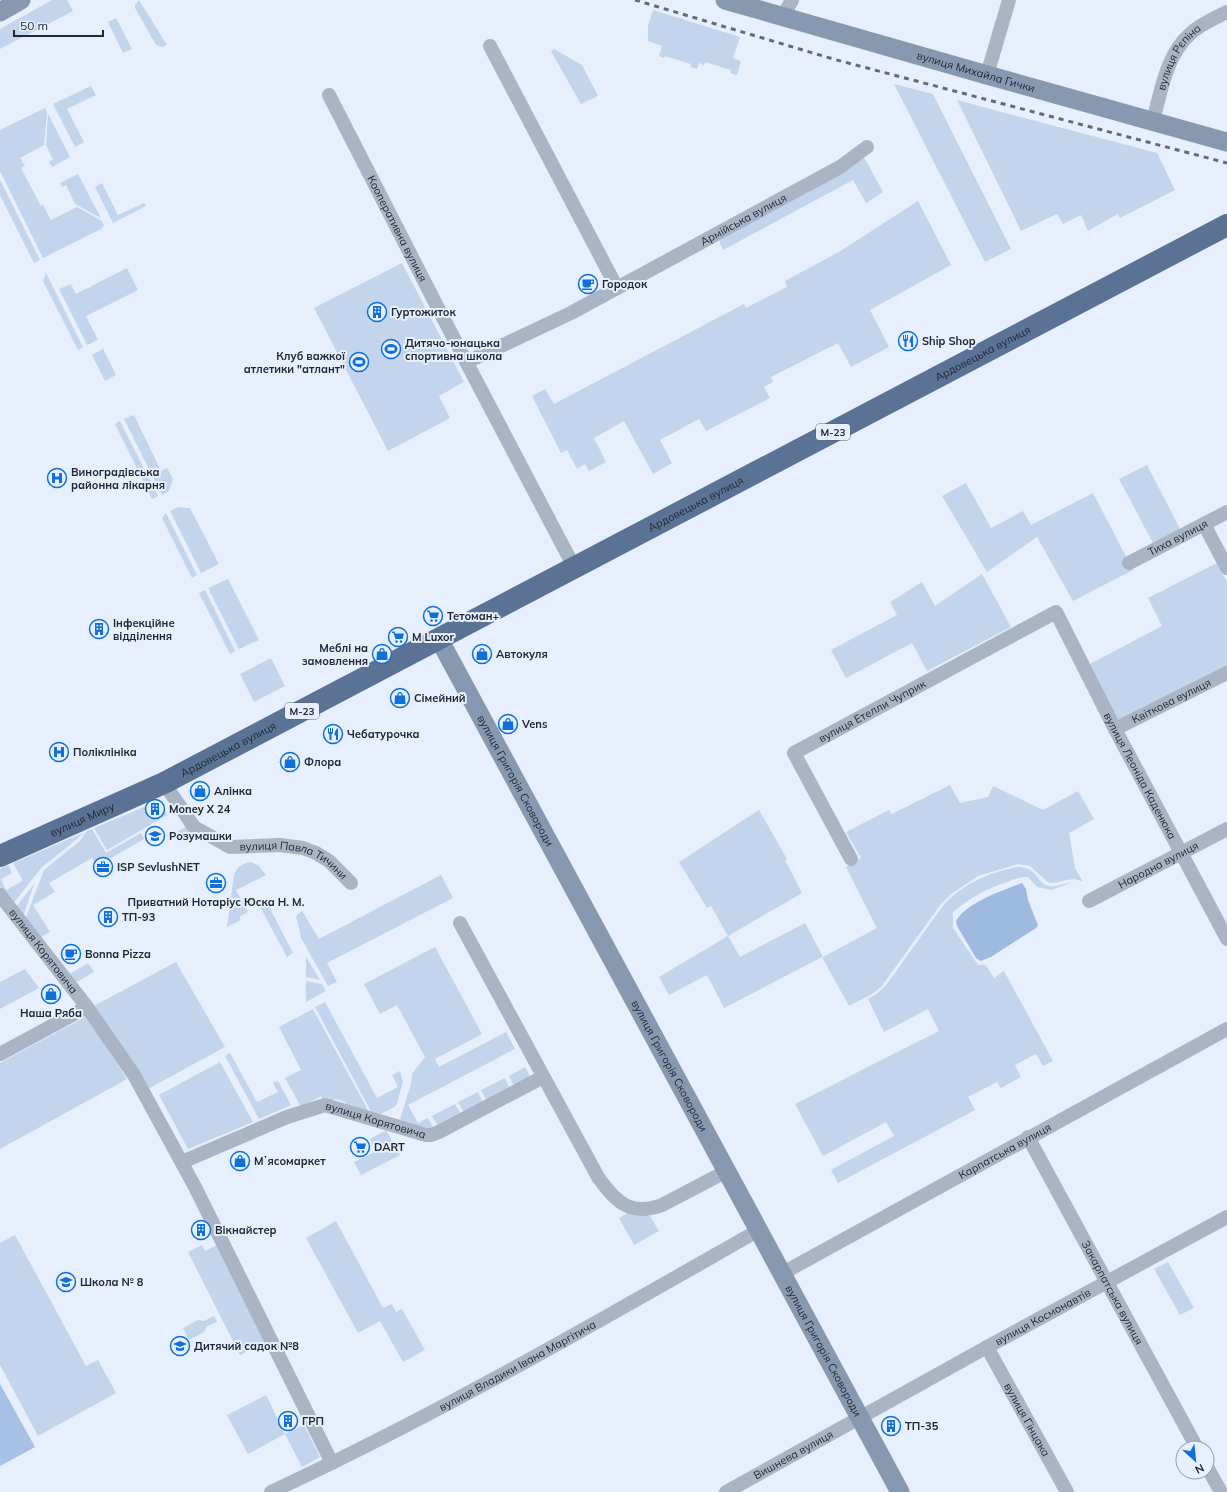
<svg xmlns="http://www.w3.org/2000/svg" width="1227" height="1492" viewBox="0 0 1227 1492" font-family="Mulish,sans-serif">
<rect width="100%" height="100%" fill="#e6effb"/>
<path fill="#c3d5ec" d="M52,0h15l6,11 -73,38v-20z
M139,0l28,45 -5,2 -6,-2 -21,-37v-3z
M653,10l87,27 -7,21 8,3 -4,14 -7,-2 1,-3 -26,-8 -1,3 -5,-2 -2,6 -7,-2 1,-3 -26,-8 -1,2 -5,-2 3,-10 -14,-5v-16z
M116,18l16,31 -9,4 -15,-31z
M554,49l28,16 16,31 -17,8 -30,-53z
M894,84l39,10 78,155 -26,13z
M91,86l5,9 -29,14 17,33 -9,5 -22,-43z
M957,100l200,53 18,37 -55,28 -2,-4 -30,17 -7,-16 -18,9 -6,-10 -36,17z
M45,108l2,4 -3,33 -24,13 5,8 -4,2 20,38 2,-1 8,15 26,-13 25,14 2,4 -3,4 -58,29 -43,-87v-41z
M48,114l22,43 -18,10 -3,-5 4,-2 -7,-15z
M864,157l19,35 -17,11 -13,-23 -130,70 -3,-6v-5z
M78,174l23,44 -26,-14 -9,-19 -4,2 -2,-4z
M0,180l40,80 -6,3 -34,-68z
M102,183l16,32 26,-12 2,3 -33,17 -18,-36z
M918,201l33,64 -81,45 19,37 -38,20 -13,-24 -67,34 2,5 -9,5 6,11 -64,33 -7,-12 -39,21 12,23 -19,11 -29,-53 -30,17 12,24 -17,9 -4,-7 -8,5 -10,-19 -6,3 -29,-57 13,-7 9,15 190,-100 2,4 41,-21 -2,-6 54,-29z
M402,263l62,119 -25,14 11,22 -62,33 -74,-143z
M127,268l11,22 -52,26 12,24 -11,5 -28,-56 12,-5 5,10z
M46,273l37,74 -5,3 -35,-69z
M103,349l13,26 -11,6 -13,-26z
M134,415l27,56 6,-3 6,11 -4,12 -7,4 -38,-76z
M120,421l38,75 -6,3 -37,-75z
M1147,465l33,64 -27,14 -34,-64z
M966,483l25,45 32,-17 8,14 62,-32 40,77 -60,31 -36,-64 -50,35 -45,-76z
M178,507l12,1 29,56 -18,9 -31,-62z
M166,513l31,62 -5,3 -30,-60z
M1217,563l10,19v84l-105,53h-5l-29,-54 74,-39 -14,-28z
M982,574l29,53 -84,44 -15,-28 -66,35 -15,-28 66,-35 -7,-13 32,-20 13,24z
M228,579l31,61 -20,9 -31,-61z
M205,590l30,61 -5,3 -31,-61z
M271,658l14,28 -31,16 -14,-28z
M950,785l10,18 28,-6 5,-11 50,24 35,-19 16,28 -25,14 6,35 8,14c-11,-7 -22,1 -34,1l-19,-17 -12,-2 -40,12 -27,18 -10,10 -60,83 -9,7 -23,12 -27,-49 -98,51 -17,-33 -38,20 -10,-18 69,-41 -17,-30 -4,2 -28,-46 80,-52 28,49 -2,1 17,33 -74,43 12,21 65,-34 18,34 54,-29 -31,-61 15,-9 -15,-26 43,-22 3,4z
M160,803l7,12 -60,35 -13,-22 55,-23 4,8 6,-3 -2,-6z
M187,826l7,11 -10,6 -7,-11z
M92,829l14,24 35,-20 3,6 -47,27 -5,-8 -43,25 6,9 -22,13 17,27 -11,6 -14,-18 19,-50 36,-29 7,-10z
M83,833l-6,6 -35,28 -29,37 -13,-17v-18l8,-4 4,8 -11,6 5,11 17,-9 -10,-18z
M251,862l8,4 7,9 -30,15 12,22 -9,5 2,3 -14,7 7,-53c4,-8 9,-11 17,-12z
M1017,867c20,-1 19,16 32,19 8,1 17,-3 25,-4l-23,8 -14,-3 -9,-10c-7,0 -14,2 -21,5 -23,8 -35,15 -54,30v16l25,37h8l8,13 10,-7 49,90 -10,5 -7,-12 -21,11 6,12 -20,11 -4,-6 -29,15 7,13 -137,73 -7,-13 63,-34 -8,-14 -63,34 -28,-52 144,-73 -11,-22 -44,23 -16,-33 10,-6 9,-9 55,-77c20,-23 46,-34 75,-40z
M441,875l12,23 -126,65 10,19 -9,4 -27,-48 -5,-22 6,-5 17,28z
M34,884l-11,33 -7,-10z
M266,901l27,52 -6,4 -28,-52z
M435,947l47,87 -47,25 4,8 67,-35 9,17 -107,56 10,18 10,-5 6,11 -3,1 -31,-10 11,-37 1,-9 13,-17 -28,-52 -17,9 -16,-30z
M306,957l14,23 -14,-3z
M176,962l49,85 -79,43 -56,-82z
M88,963l6,9 -19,11 -7,-8z
M25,969l14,19 -39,21v-27z
M306,981l16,3 4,7 -20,11z
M325,1002l52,96 21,-11 -6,-12 8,-4 3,11 -7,24 -19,10 -4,-1 -58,-108z
M313,1009l57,105 -25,-8 1,-4 -12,-3 -2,4 -9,-3 -2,-4 -20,11 -16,-29 16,-8 -22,-43z
M87,1016l40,63 -127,70v-86z
M230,1053l27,49 21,-10 -5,-9 5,-2 13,24 -32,14 -34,-63z
M220,1062l33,60 -65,27 -29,-54z
M525,1067l6,11 -17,8 -5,-10z
M505,1078l5,11 -23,12 -6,-11z
M478,1092l5,11 -19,10 -6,-11z
M455,1104l6,11 -23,11 -6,-10z
M386,1130l14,25 -39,20 -7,-13 22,-11 -6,-12z
M628,1213l22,3 9,15 -25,14 -15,-27z
M336,1221l47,87 9,-4 4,8 6,-3 23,41 -22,12 -23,-41 -22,12 -52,-95z
M15,1235l71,131 12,-6 18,33 -78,43 -38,-71v-122z
M202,1245l3,6 12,-6 48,97 -25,13 -52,-103z
M1168,1262l26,46 -14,7 -26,-46z
M214,1316l3,6 -10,4 -3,6 -15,8 -6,-12 15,-8 6,1z
M266,1395l19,39 19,-9 16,32 -18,10 -17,-33 -37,20 -21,-39z"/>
<path fill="#a6c1e5" d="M0,1384l35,63 -35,19z"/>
<path fill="#9ebade" d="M1022,883l4,6 2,11 10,25 -2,3 -45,29 -10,4 -5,-3 -19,-32 -1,-5c10,-18 47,-31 66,-38z"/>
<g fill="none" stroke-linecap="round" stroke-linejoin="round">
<g stroke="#a9b5c5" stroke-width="14">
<path d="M783,16l9,-16"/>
<path d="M490,46l127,242"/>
<path d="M987,75l22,-75"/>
<path id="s1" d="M329,95l110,215 135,257"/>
<path id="s2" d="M1153,121c8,-29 13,-66 37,-87 10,-10 25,-16 37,-22"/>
<path id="s3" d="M467,362l104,-49 269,-146 27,-20"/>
<path d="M1204,524l23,44"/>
<path id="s4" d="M1129,563l98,-51"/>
<path id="s5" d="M1115,729l112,-56"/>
<path id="s6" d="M164,783l30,44 36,20 50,-2 23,3 13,5 13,8 22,22"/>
<path id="s7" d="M851,859l-57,-106 262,-141 59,117 112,210"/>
<path id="s8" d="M0,895l87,112 47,68 61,112 137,276"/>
<path id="s9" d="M1089,901l138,-72"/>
<path d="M460,923l138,254c17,24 32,40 64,28l65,-34"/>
<path d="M0,1054l87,-47"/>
<path id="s10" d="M1028,1137l169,311"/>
<path id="s11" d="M182,1162l105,-45 38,-12 101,30h5l8,-3 104,-55"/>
<path id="s12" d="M783,1273l444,-244"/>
<path id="s13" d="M987,1347l80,145"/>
<path d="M1207,1467l14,25"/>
<path id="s14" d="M271,1492c168,-78 328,-171 488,-262"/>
<path id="s15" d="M726,1492l261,-145 240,-130"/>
</g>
<g stroke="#8799b0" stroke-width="19">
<path id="s16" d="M725,0l262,75 240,67"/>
<path d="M0,12l21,-12"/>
<path id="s17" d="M439,639l461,853"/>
</g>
<path stroke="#5a7394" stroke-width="22" id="s18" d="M0,856l164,-73 1063,-558"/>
<path stroke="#636b76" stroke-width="3" stroke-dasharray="5 5" stroke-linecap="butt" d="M635,0l198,59 394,104"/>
</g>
<defs>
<symbol id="cafe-ring" viewBox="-11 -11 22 22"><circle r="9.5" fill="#e6effb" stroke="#0e70d8" stroke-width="1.5"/><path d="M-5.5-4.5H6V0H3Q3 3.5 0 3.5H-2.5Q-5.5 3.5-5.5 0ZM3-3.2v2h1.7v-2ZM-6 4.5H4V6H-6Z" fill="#0e70d8"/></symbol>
<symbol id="building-ring" viewBox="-11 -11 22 22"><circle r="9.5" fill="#e6effb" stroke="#0e70d8" stroke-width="1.5"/><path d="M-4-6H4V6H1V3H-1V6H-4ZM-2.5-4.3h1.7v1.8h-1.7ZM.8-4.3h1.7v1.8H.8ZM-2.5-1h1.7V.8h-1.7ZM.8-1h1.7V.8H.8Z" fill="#0e70d8"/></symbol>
<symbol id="restaurant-ring" viewBox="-11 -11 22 22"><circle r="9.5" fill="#e6effb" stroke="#0e70d8" stroke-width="1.5"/><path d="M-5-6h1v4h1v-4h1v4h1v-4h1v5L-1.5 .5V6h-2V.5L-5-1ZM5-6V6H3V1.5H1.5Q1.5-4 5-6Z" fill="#0e70d8"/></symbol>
<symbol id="stadium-ring" viewBox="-11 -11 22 22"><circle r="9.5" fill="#e6effb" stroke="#0e70d8" stroke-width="1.5"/><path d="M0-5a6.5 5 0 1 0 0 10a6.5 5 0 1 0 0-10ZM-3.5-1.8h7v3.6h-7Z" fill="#0e70d8"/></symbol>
<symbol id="hospital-ring" viewBox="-11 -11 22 22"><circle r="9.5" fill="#e6effb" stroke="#0e70d8" stroke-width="1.5"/><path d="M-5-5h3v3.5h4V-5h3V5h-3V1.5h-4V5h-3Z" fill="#0e70d8"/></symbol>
<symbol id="supermarket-ring" viewBox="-11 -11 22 22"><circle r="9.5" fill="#e6effb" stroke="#0e70d8" stroke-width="1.5"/><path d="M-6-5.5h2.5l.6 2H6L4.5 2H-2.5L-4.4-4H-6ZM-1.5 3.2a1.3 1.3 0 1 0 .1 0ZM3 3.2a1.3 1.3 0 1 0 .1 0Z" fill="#0e70d8"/></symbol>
<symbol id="shop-ring" viewBox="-11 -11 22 22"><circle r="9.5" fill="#e6effb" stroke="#0e70d8" stroke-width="1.5"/><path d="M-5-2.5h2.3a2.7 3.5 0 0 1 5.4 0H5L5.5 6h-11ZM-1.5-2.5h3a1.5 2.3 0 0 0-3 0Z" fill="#0e70d8"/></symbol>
<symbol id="school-ring" viewBox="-11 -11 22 22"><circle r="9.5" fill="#e6effb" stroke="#0e70d8" stroke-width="1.5"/><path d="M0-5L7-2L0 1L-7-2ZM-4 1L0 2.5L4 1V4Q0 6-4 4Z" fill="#0e70d8"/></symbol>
<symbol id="office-ring" viewBox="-11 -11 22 22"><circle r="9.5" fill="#e6effb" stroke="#0e70d8" stroke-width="1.5"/><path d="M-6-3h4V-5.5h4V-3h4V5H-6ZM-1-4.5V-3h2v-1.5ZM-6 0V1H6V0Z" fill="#0e70d8"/></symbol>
</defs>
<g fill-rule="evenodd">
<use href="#cafe-ring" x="577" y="273" width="22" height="22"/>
<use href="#building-ring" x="366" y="301" width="22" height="22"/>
<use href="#restaurant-ring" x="897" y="330" width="22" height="22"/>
<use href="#stadium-ring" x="380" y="338" width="22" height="22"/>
<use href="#stadium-ring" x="348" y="351" width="22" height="22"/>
<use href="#hospital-ring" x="46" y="467" width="22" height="22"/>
<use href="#supermarket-ring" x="422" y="605" width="22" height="22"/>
<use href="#building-ring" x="88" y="618" width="22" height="22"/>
<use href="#supermarket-ring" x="387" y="626" width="22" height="22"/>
<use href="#shop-ring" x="371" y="643" width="22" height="22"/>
<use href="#shop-ring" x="471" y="643" width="22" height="22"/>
<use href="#shop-ring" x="389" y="687" width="22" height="22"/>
<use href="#shop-ring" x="497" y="713" width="22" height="22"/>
<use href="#restaurant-ring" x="322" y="723" width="22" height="22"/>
<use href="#hospital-ring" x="48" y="741" width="22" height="22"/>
<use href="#shop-ring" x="279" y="751" width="22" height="22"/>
<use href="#shop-ring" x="189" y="780" width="22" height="22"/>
<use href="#building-ring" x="144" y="798" width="22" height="22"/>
<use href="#school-ring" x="144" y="825" width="22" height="22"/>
<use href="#office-ring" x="92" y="856" width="22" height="22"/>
<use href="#office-ring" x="205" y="872" width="22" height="22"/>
<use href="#building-ring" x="97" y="906" width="22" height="22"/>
<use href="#cafe-ring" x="60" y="943" width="22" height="22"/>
<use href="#shop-ring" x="40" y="983" width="22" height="22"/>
<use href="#supermarket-ring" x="349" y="1136" width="22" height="22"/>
<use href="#shop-ring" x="229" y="1150" width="22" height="22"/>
<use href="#building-ring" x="190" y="1219" width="22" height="22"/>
<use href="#school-ring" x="55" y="1271" width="22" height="22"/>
<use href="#school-ring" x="169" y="1335" width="22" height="22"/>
<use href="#building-ring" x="277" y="1410" width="22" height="22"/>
<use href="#building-ring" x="880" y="1415" width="22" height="22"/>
</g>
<g text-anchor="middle" stroke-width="4" stroke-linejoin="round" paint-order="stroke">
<g fill="#e6effb" stroke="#5b646f" stroke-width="1">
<rect x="816" y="424" width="34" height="16" rx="3"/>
<rect x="285" y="703" width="34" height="16" rx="3"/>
</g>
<g font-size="10" font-weight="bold" fill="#202833">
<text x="833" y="436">М-23</text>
<text x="302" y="715">М-23</text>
</g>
<g font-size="11" fill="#202833" stroke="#e6effb">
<text dy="4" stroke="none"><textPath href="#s2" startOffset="70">вулиця Рєпіна</textPath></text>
<text dy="4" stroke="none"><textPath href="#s16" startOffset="261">вулиця Михайла Гички</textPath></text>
<text dy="4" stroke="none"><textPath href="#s3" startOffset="311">Армійська вулиця</textPath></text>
<text dy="4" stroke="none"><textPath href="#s1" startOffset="150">Кооперативна вулиця</textPath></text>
<text dy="4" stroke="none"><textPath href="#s18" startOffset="1104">Ардовецька вулиця</textPath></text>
<text dy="4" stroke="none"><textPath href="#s18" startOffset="780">Ардовецька вулиця</textPath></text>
<text dy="4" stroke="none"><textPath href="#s4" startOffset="55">Тиха вулиця</textPath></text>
<text dy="4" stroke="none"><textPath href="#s5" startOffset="63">Квіткова вулиця</textPath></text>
<text dy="4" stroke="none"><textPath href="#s7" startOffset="209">вулиця Етелли Чуприк</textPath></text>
<text dy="4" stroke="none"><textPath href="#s18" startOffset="252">Ардовецька вулиця</textPath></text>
<text dy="4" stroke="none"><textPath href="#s7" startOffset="602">вулиця Леоніда Каденюка</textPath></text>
<text dy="4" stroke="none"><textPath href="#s17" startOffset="161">вулиця Григорія Сковороди</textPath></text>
<text dy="4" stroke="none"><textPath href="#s18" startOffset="90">вулиця Миру</textPath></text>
<text dy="4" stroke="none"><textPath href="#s6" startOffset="162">вулиця Павла Тичини</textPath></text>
<text dy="4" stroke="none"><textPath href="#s9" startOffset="78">Народна вулиця</textPath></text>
<text dy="4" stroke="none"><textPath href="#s8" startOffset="71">вулиця Корятовича</textPath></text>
<text dy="4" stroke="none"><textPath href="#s17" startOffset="485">вулиця Григорія Сковороди</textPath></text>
<text dy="4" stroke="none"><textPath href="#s11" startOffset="207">вулиця Корятовича</textPath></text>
<text dy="4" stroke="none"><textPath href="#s12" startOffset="253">Карпатська вулиця</textPath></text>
<text dy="4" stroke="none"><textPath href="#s10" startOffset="177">Закарпатська вулиця</textPath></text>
<text dy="4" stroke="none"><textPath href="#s15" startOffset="362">вулиця Космонавтів</textPath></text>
<text dy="4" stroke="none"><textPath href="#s17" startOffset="809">вулиця Григорія Сковороди</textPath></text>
<text dy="4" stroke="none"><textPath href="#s14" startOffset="277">вулиця Владики Івана Маргітича</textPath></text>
<text dy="4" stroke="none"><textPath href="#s13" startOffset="83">вулиця Гінцака</textPath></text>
<text dy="4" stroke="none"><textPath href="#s15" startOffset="77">Вишнева вулиця</textPath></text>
</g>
<g font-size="11" font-weight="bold" fill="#202833" stroke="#e6effb" text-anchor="start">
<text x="602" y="288">Городок</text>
<text x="391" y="316">Гуртожиток</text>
<text x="922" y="345">Ship Shop</text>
<text x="405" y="347">Дитячо-юнацька<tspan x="405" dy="13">спортивна школа</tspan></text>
<text x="345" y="360" text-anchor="end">Клуб важкої<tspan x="345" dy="13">атлетики "атлант"</tspan></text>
<text x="71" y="476">Виноградівська<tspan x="71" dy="13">районна лікарня</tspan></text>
<text x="447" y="620">Тетоман+</text>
<text x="113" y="627">Інфекційне<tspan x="113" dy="13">відділення</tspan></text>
<text x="412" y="641">M Luxor</text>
<text x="368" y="652" text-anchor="end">Меблі на<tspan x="368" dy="13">замовлення</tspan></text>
<text x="496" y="658">Автокуля</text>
<text x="414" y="702">Сімейний</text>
<text x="522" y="728">Vens</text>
<text x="347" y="738">Чебатурочка</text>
<text x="73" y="756">Поліклініка</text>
<text x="304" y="766">Флора</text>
<text x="214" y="795">Алінка</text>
<text x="169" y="813">Money X 24</text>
<text x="169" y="840">Розумашки</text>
<text x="117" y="871">ISP SevlushNET</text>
<text x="216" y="906" text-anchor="middle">Приватний Нотаріус Юска Н. М.</text>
<text x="122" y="921">ТП-93</text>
<text x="85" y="958">Bonna Pizza</text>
<text x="51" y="1017" text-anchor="middle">Наша Ряба</text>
<text x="374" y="1151">DART</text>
<text x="254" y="1165">Мʼясомаркет</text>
<text x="215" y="1234">Вікнайстер</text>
<text x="80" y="1286">Школа № 8</text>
<text x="194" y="1350">Дитячий садок №8</text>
<text x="302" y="1425">ГРП</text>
<text x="905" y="1430">ТП-35</text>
</g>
</g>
<g transform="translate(1195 1460) rotate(153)"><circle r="19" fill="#e6effb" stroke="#979fab"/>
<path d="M0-3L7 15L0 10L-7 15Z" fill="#0e70d8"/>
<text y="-6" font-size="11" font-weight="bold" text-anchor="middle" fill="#202833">N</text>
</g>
<path d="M14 30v6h89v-6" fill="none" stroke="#202833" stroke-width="2"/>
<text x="20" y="30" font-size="12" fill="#202833" stroke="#e6effb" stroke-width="3" paint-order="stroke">50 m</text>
</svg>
